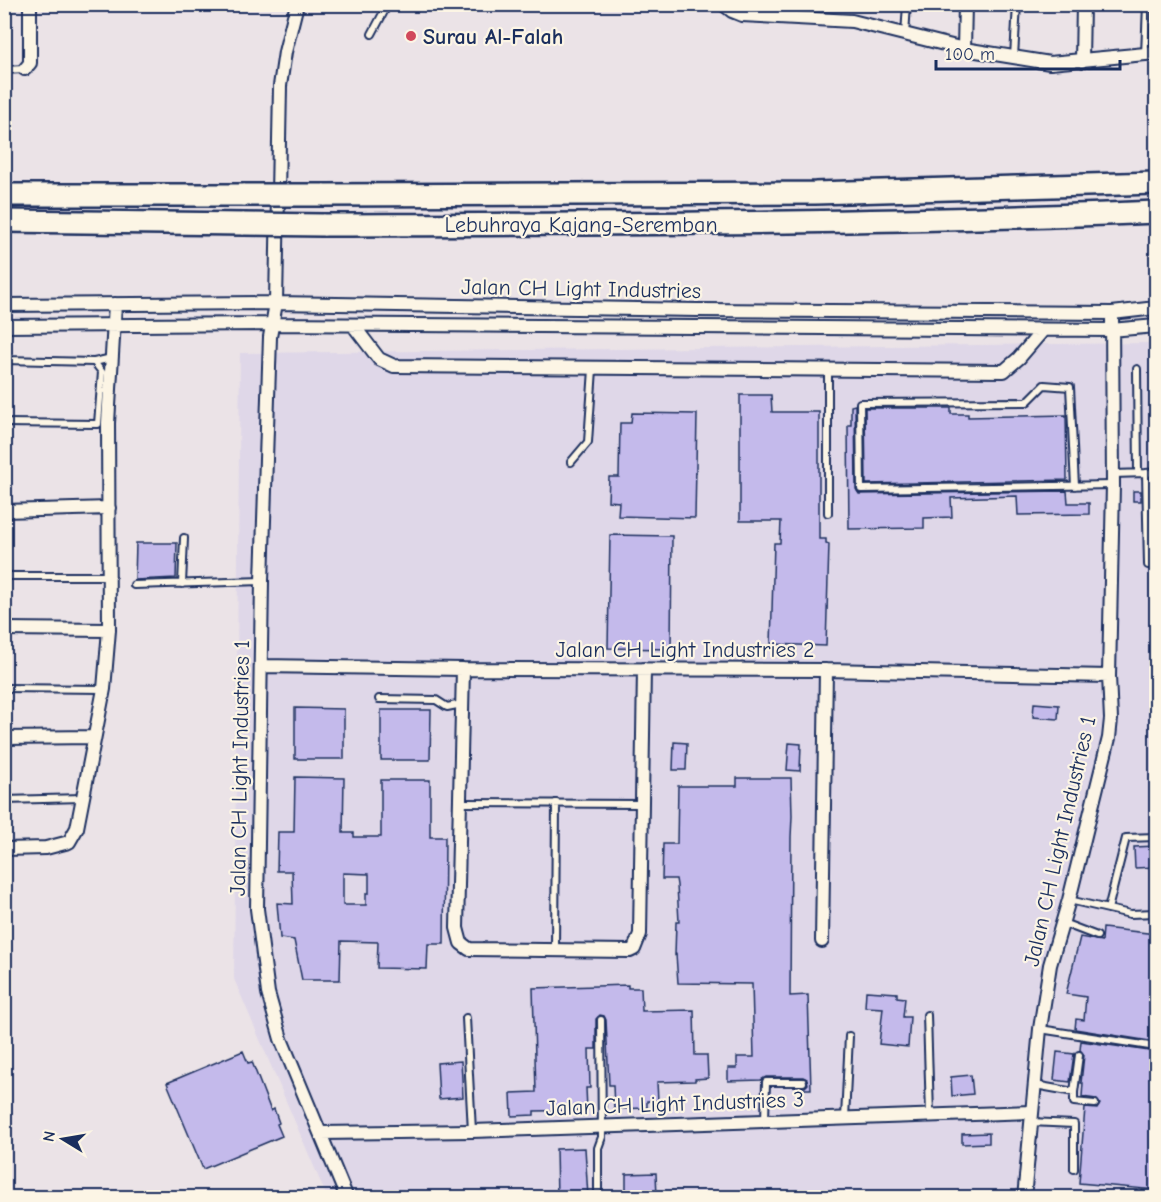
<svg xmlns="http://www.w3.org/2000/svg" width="1161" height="1202" viewBox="0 0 1161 1202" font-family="'Comic Neue',sans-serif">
<rect width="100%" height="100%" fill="#ebe3e7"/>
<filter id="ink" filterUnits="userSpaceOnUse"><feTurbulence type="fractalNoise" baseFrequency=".0167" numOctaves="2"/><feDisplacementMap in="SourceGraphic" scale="12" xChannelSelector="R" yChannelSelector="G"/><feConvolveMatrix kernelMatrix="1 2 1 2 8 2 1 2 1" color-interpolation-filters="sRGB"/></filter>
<g filter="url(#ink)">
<path fill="#dfd7e8" d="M1156,343v854h-829l-93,-218 6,-626z"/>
<path fill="#c4baeb" stroke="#1b2f5e" stroke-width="1.5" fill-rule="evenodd" d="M740,395h31l1,17h47v127h7v4l3,1 -3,102 -55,-2 3,-101h6l1,-22h-41z
M855,405l1,84 3,5 208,-3 1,12h21v11l-71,1 -1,-19 -66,2 1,19 -28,1v10l-75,1 -1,-104h3v-19z
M865,408h86v6h17v3l98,-2 1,65 -201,4z
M632,413l65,1 -2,104 -77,-2 1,-14 -11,-1 1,-24h10l1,-54h11z
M1133,491h8v10h-8z
M610,535l62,1 -1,113 -63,-1z
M136,543h41l-1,35 -41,2z
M1034,703l25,2 -1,14 -25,-2z
M295,708l49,1v50h-49z
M381,710h50l-1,50h-49z
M674,742l13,1 -1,27h-13z
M789,743l12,1 -1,27 -13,-1z
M295,777l49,1 -1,55h11v4h27v-57h49v57h15l-1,107h-16l-1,25 -50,-1 1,-26 -37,-1 -1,39h-38l-8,-40 -14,-2 -3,-35 16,1 -1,-33h-15l1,-39h16zM343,873l26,1v19h-3v12h-23z
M737,778h54l1,38 -1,21 -1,159 18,-1 3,94h-12v-2h6l3,-3 -1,-5 -4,-2h-37l-5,3 -33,1v-13h9v-11h17l-2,-73 -74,-1 -2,-29 -1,1 1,-33h3l-2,-37 -1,-6h-14l1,-35h14l1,-58h59z
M1156,846v21l-21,1 -1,-21z
M1103,928l53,6v108l-81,-13 1,-10 8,1 2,-23 -20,-3 14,-57 22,4z
M628,985v3h13l1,23 52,-1 1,45h12l1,23 -13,1v2l-38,1 1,19h-11v7l-33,1 -1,-24h-4l-3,-65 -2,-4 -4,-1 -4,4v30h-7l1,39h-4l1,22 -53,1v4l-22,1 -1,-23 25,-1 -3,-104z
M866,991l31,2v4l8,1 -2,19h7l-2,30 -29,-3 4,-36 -18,-1z
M1081,1041l75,11v138l-77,-7 6,-75 12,1 3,-5 -4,-5 -14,-2 1,-14h-2l3,-28 -4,-5z
M243,1051l5,12 4,-1 19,49 3,-2 5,14 -2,1 5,12 -79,33 -36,-86z
M1057,1052l17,2 -4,28 -16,-2z
M461,1061l2,36 -24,2 -2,-36z
M971,1075l2,19 -21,2 -1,-19z
M989,1133v10l-27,1v-10z
M585,1148l3,49h-31l-1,-48z
M656,1173l1,24h-31v-23z"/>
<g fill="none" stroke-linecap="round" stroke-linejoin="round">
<defs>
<path id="service" d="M372,34l16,-30
M905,35l2,-31
M1145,55l2,-51
M1014,57l3,-53
M4,70l21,-1
M4,360l90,2 8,10 -4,52 -94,-1
M94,362l18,-4
M1137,369l1,104
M828,370v143
M571,462l17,-20 5,-73
M1146,473l10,-1
M1113,474l33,-1 2,92h8
M1075,486l-5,-99 -26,-2 -17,17 -167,1 1,86 252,-4
M4,576h105
M182,584l2,-46
M134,585l128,-4
M4,688l100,1
M379,699l57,1 11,7 15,-3
M4,800l79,-2
M460,803l182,1
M1069,900l61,14 26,-1
M1108,909l18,-71 30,-1
M1063,923l34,13
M555,950l1,-147
M927,1015l3,100
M466,1018l6,113
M1040,1029l116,18
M1035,1085l39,7v10l21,2
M1074,1092l5,-37
M845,1118l4,-82
M765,1121l1,-39h37
M1030,1122l44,2v45
M598,1198v-50l4,-11 -1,-117"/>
<path id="minor" d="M297,4l-12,48 -5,34 -4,217 -6,34 -8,244 -5,328 11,84 13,46 66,159
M723,4l9,7 10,4 110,6 112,28 86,14 106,-10
M964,49l1,-45
M1082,61l1,-57
M25,69l5,-6v-59
M4,305l272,-2 422,7 414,3 44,-5
M353,325l26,34 15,7 610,5 15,-13 24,-28
M4,326l268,-2 839,6 45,-4
M4,511l105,-3
M4,629l105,1
M262,666l201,3 363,1 283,6
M463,669l-6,259 4,15 8,6 161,2 4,-2 6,-15 4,-265
M4,738l89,-1
M4,849l42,-1 23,-6 8,-14 27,-139 5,-59 -1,-207 7,-119
M822,941l4,-271
M321,1133l151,-2 559,-19
M1024,1198l16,-169 10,-64 19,-65 40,-162 2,-19 -2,-43 4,-191 -1,-172"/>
<path id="motorway" d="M4,195h241
M323,195l492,-2 341,-10
M4,221l240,3
M323,225c278,-1 556,-1 833,-13"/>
</defs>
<use href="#service" stroke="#1b2f5e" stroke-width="10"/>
<use href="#minor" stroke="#1b2f5e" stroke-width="16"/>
<use href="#motorway" stroke="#1b2f5e" stroke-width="26"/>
<use href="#service" stroke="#fcf5e5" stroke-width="6"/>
<use href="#minor" stroke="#fcf5e5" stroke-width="12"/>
<use href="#motorway" stroke="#fcf5e5" stroke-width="21"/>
<defs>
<path id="motorway-bridge" d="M245,195h78
M244,224l79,1"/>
</defs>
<use href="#motorway-bridge" stroke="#1b2f5e" stroke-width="26" stroke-linecap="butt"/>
<use href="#motorway-bridge" stroke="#fcf5e5" stroke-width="21"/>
</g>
</g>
<circle fill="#d1495b" stroke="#fcf5e5" stroke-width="2" cx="411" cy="36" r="6"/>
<g text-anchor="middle" stroke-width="4.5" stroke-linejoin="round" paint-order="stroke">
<g font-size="22" font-weight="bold" fill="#1b2f5e" stroke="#fcf5e5" text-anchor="start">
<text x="423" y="44">Surau Al-Falah</text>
</g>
<g font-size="22" fill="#1b2f5e" stroke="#fcf5e5">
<text x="581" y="232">Lebuhraya Kajang-Seremban</text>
<text transform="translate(581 288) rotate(1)" y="8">Jalan CH Light Industries</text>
<text x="685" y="657">Jalan CH Light Industries 2</text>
<text transform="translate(239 768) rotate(-89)" y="8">Jalan CH Light Industries 1</text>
<text transform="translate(1059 841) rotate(-77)" y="8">Jalan CH Light Industries 1</text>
<text transform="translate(675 1103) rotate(-2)" y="8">Jalan CH Light Industries 3</text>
</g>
</g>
<rect width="1161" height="1202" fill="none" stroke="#fcf5e5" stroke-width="24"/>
<rect x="12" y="12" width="1137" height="1178" fill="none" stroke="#1b2f5e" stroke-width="2" filter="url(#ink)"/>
<g transform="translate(63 1139) rotate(281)" stroke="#fcf5e5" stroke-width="4.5" paint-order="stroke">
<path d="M0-4.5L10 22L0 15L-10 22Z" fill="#1b2f5e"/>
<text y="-9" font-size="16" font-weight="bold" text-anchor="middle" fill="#1b2f5e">N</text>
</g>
<path d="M936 60v9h184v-9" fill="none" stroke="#1b2f5e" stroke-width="3"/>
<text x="945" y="60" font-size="18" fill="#1b2f5e" stroke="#fcf5e5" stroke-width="4.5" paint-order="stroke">100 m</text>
</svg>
